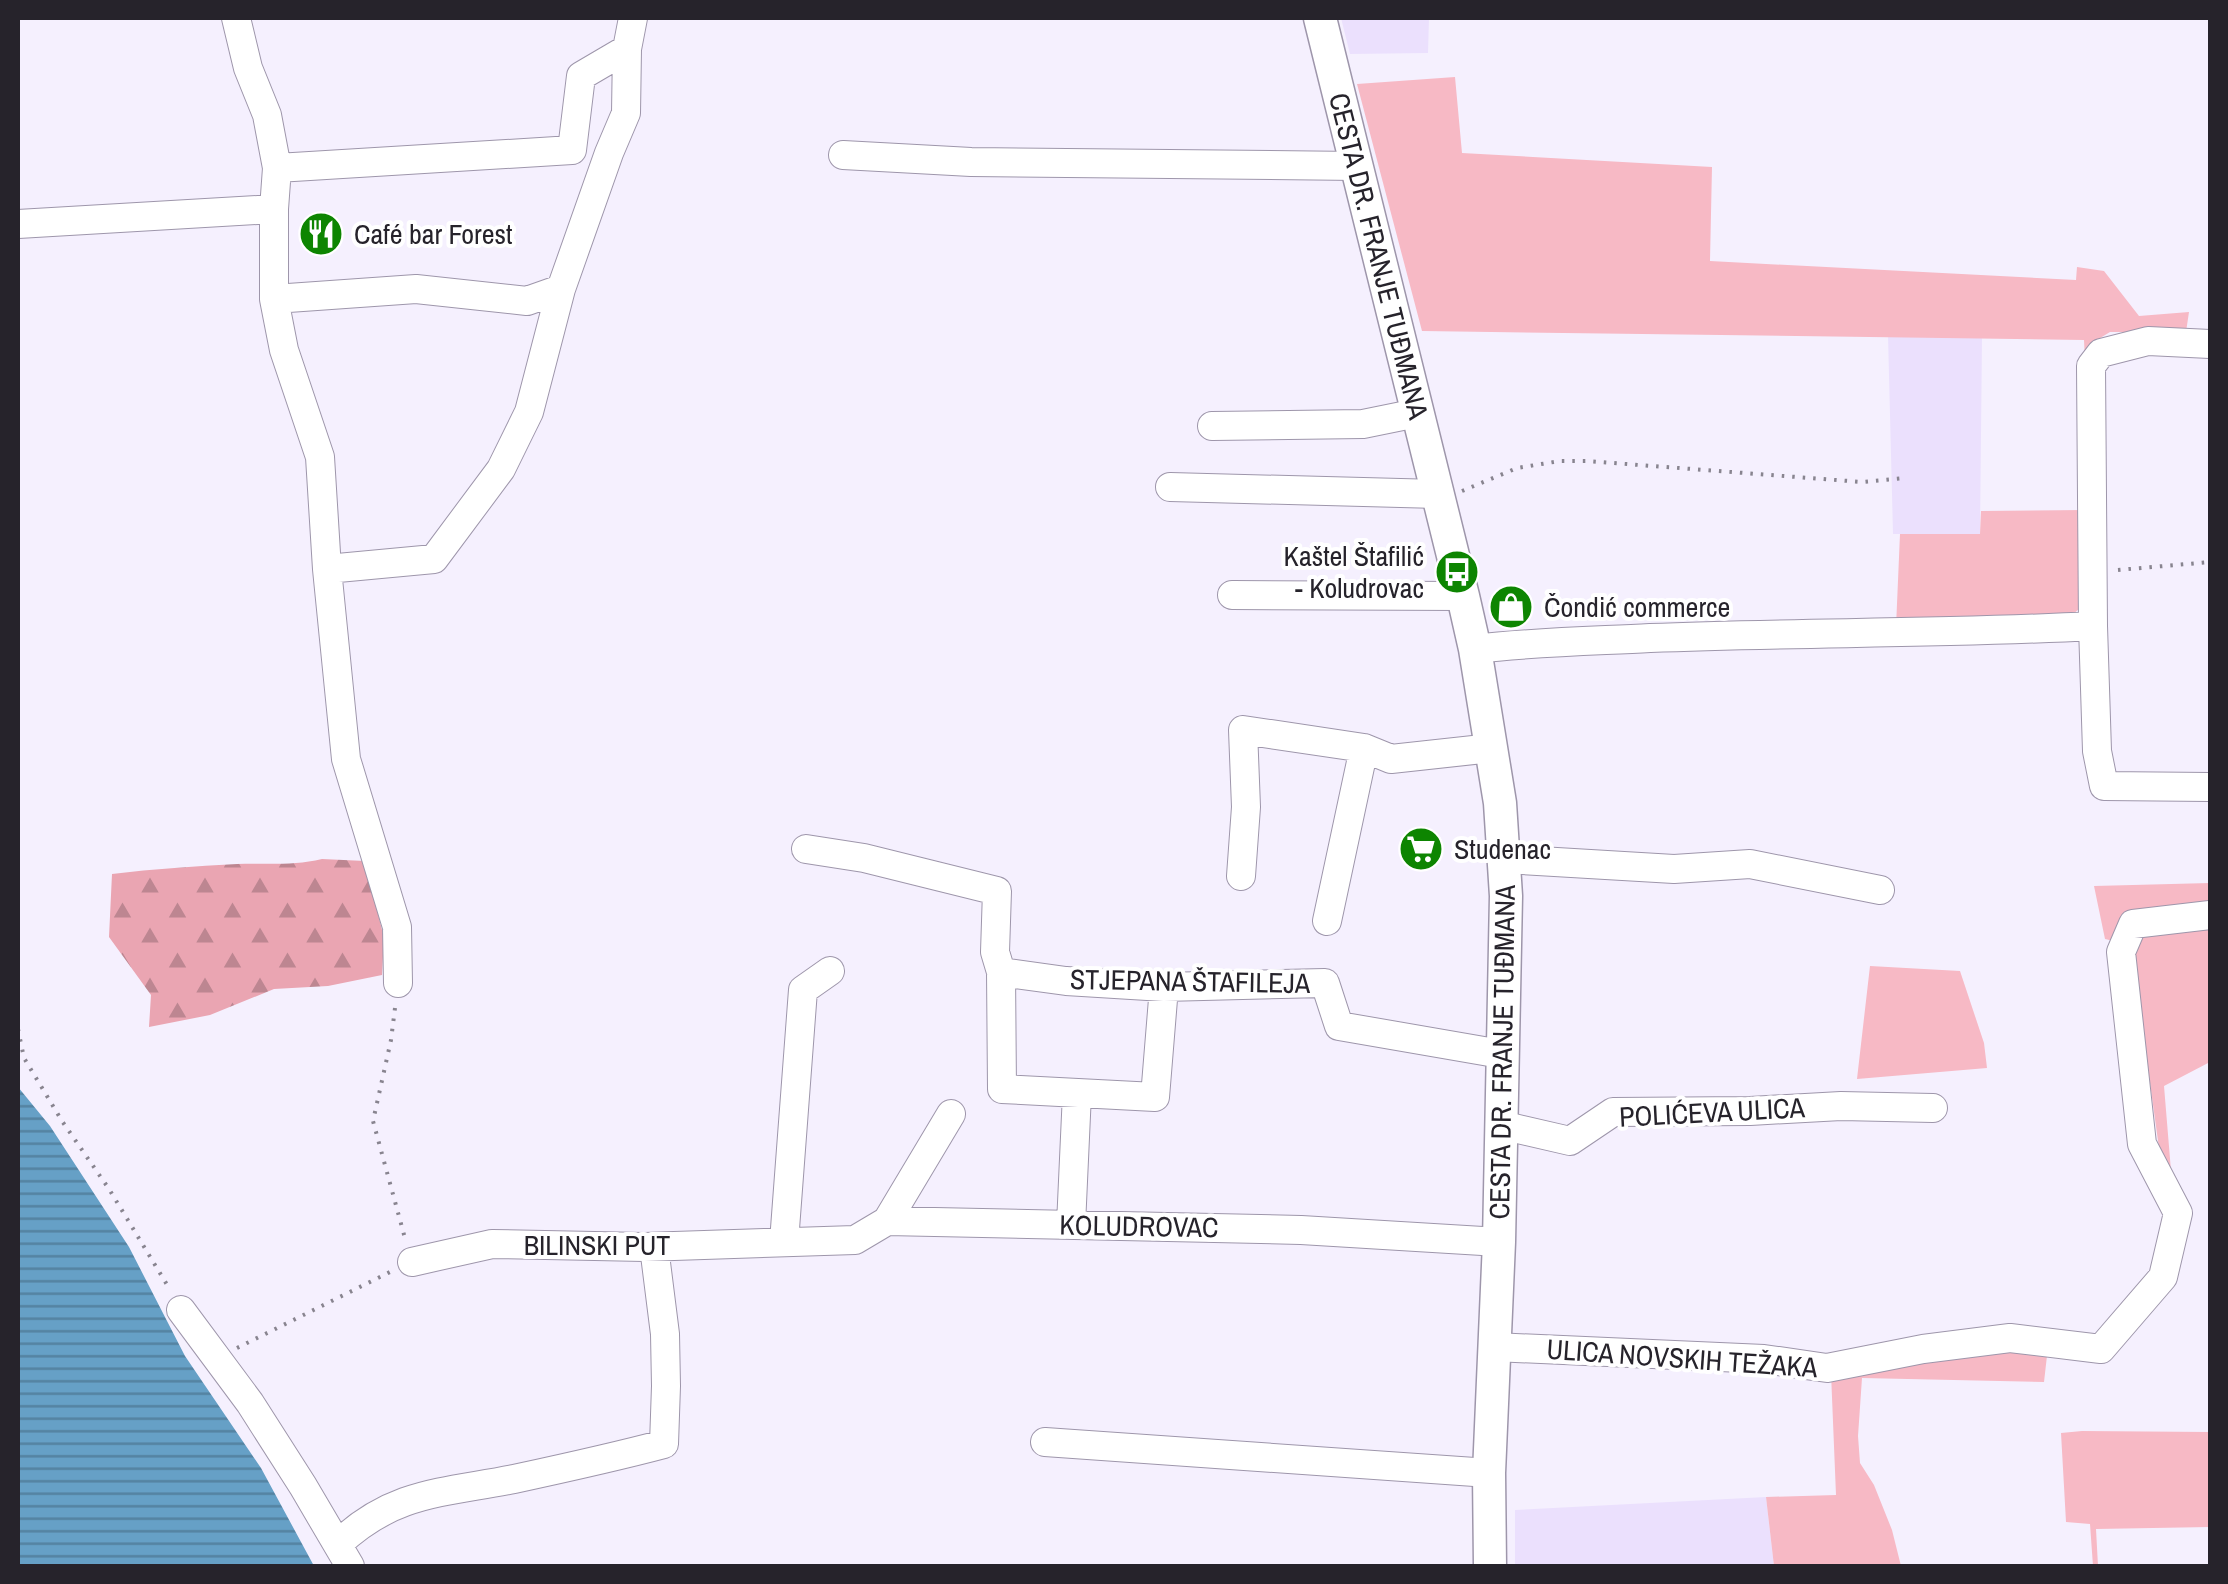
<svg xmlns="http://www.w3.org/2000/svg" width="2228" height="1584" viewBox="0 0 2228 1584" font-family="'Archivo Narrow',sans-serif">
<defs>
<pattern id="forest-firs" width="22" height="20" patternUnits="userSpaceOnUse" patternTransform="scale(2.5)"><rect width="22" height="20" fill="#eaa5b2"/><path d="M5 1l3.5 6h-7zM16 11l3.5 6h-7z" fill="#bd8691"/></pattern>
<pattern id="water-rules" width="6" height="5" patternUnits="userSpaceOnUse" patternTransform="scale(2.5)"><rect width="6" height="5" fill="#66a0c6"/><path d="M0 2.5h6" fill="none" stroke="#5482a1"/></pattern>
</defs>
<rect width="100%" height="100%" fill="#f5f0fe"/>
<path fill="#ebe0fd" d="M1341,18h88l-1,35 -78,1z
M1888,335l94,2 -2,197h-87z
M1766,1497l8,69h-259v-56z"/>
<path fill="#f7b9c5" d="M1455,77l7,76 250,14 -2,94 366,19 1,-13 27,4 35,45 50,-4 -3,20h-76l-18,11 -7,18 -1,-21 -662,-9 -65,-247z
M2085,510l-2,95 -17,16 -170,6 4,-93h80l1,-23z
M2210,883v179l-46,24 8,97 -13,-35 -28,-203 -26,-6 -11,-53z
M1870,966l90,5 24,72 3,25 -130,11z
M2048,1347l-4,35 -182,-4 -4,58 2,27 14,22 18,45 9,36h-127l-8,-69 70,-2 -5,-122z
M2082,1431l128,1v95l-114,2 2,37h-5l-3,-42 -24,-2 -5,-89z"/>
<path fill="url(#forest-firs)" d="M322,859l43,2 19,77 -2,37 -54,11 -54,3 -64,26 -61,12 2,-32 -42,-58 3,-63c42,-5 83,-8 125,-10 29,-1 56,2 85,-5z"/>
<path fill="url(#water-rules)" d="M18,1087l32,39 79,121 56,109 76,112 53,98h-296z"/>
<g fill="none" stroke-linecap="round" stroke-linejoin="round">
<defs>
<path id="minor" d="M236,18l12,50 19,47 10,53
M843,155l128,7 386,4
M18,224l256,-15
M274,299l142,-10 111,12 34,-12
M2210,344l-62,-3 -47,12 -10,13 2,260 4,125 7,35 106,1
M1212,426l151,-2 54,-11
M1170,487l268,7
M327,569l107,-10 67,-90 28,-57 32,-123 48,-136 17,-40 1,-64 6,-31
M1232,595l231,1
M1475,649c58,-7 117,-8 175,-11 148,-6 295,-4 443,-12
M806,849l58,9 133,33 -2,61 6,20 65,9 98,6 161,-4 14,43 162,28
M1505,859l169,10 76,-5 130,26
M1241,876l5,-69 -3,-77 121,18 27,11 101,-11
M1327,921l37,-173
M1001,972l1,117 153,8 9,-110
M398,983l-1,-56 -51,-168 -19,-190 -7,-112 -36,-107 -10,-51v-90l3,-41 295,-18 9,-74 46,-27
M1501,1125l69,16 43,-29 137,-1 91,-5 92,2
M887,1221l64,-107
M1071,1225l6,-132
M784,1242l19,-252 27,-19
M412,1262l80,-18 152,3 211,-7 32,-19 414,9 198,12
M181,1310l69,93 53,83 47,80
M1494,1347l270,12 63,9 96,-19 87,-11 91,11 62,-72 15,-64 -36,-69 -21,-192 12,-28 77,-9
M1045,1442l444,31
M338,1544c56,-53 106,-51 176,-65 51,-11 101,-22 150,-35l2,-58 -1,-52 -11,-87"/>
<path id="major" d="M1320,18l143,578 12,53 25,154 6,93 -7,346 -10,231 1,93"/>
</defs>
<use href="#minor" stroke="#9e96ab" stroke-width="30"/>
<use href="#major" stroke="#9e96ab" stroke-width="35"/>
<path stroke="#88848f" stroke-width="4" stroke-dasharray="2.5 8" stroke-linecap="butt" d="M1462,491l55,-23 43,-7h27l275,21 43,-4
M2118,570l92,-8
M395,1008l-4,32 -18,81 33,121
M18,1029l6,29 38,63 47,68 60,99
M237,1348l153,-76"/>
<use href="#minor" stroke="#fff" stroke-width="28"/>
<use href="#major" stroke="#fff" stroke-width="32"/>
</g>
<defs>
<symbol id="restaurant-disc" viewBox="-11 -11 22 22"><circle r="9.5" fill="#0d8501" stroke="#fff"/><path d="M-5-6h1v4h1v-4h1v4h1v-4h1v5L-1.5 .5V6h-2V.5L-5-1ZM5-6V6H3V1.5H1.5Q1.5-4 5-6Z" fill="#fff"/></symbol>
<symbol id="bus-disc" viewBox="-11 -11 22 22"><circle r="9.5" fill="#0d8501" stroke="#fff"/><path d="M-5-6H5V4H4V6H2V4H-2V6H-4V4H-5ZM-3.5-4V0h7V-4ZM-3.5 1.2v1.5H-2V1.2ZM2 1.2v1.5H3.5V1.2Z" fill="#fff"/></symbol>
<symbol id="shop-disc" viewBox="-11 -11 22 22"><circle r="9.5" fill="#0d8501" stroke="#fff"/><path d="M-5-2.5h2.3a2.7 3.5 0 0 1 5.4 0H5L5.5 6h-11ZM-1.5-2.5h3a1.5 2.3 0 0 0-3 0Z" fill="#fff"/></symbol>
<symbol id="supermarket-disc" viewBox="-11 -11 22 22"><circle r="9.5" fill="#0d8501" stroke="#fff"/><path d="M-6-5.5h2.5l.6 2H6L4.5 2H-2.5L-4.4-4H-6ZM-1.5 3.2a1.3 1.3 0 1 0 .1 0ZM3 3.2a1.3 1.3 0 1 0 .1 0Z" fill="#fff"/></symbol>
</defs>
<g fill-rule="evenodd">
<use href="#restaurant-disc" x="296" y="209" width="50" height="50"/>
<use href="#bus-disc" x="1432" y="547" width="50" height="50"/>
<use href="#shop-disc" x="1486" y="582" width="50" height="50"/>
<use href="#supermarket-disc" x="1396" y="824" width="50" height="50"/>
</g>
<g text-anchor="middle" stroke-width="8" stroke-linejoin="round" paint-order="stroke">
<g font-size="28" fill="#26232b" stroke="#fff" text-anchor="start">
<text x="354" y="244">Café bar Forest</text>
<text x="1424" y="566" text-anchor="end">Kaštel Štafilić<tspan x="1424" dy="32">- Koludrovac</tspan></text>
<text x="1544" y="617">Čondić commerce</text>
<text x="1454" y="859">Studenac</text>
</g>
<g font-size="28" fill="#26232b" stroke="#fff">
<text transform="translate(1379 256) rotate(76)" y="10">CESTA DR. FRANJE TUĐMANA</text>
<text transform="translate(1190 981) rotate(1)" y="10">STJEPANA ŠTAFILEJA</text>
<text transform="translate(1502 1052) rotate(-89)" y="10">CESTA DR. FRANJE TUĐMANA</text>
<text transform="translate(1712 1112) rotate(-3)" y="10">POLIĆEVA ULICA</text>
<text transform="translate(1139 1226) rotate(1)" y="10">KOLUDROVAC</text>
<text x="597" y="1255">BILINSKI PUT</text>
<text transform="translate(1682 1358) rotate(4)" y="10">ULICA NOVSKIH TEŽAKA</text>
</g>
</g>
<rect width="2228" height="1584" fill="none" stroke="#26232b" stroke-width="40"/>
</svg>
